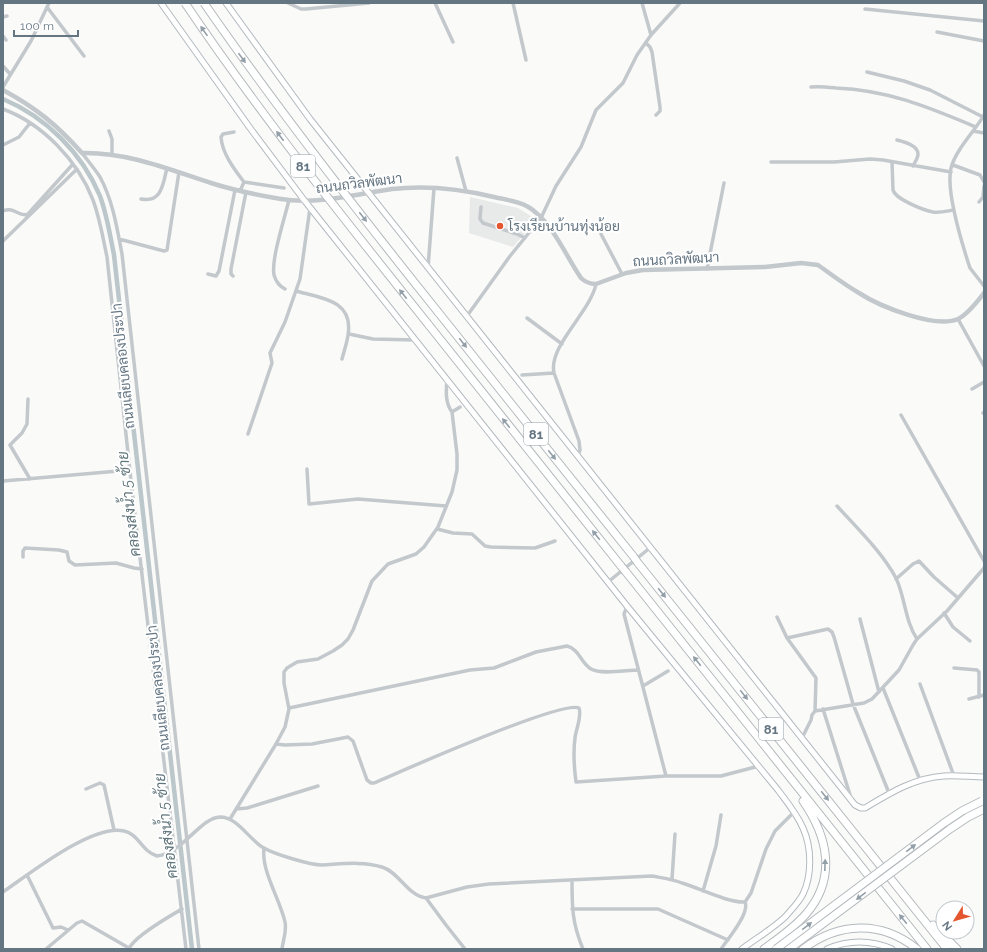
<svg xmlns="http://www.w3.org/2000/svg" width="987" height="952" viewBox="0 0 987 952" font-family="Raleway,Sarabun,sans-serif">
<rect width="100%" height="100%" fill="#fafaf8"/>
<path fill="#e8e9e9" d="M470,197l48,11 19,12 -24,27 -44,-14z"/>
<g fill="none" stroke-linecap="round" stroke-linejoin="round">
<path stroke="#bbc7cb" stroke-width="4.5" d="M3,99c43,18 79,54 97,97 7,19 10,39 14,59l78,694"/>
<defs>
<path id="secondary" d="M161,3l89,125 54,72 323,406 151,184c9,12 19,24 25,38 9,20 9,47 0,66 -4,8 -11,15 -17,22 -12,12 -31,23 -44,33
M226,3l84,116 545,686 6,3h4c25,-15 49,-30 79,-32 13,-1 27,1 40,1
M827,949c21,-9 44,-9 65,0"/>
<path id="motorway" d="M438,312l195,244
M428,324l193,242
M638,563l309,386
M626,572l301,377
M933,925l24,24
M764,949c15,-11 30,-21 42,-35 31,-36 22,-77 -3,-113
M803,949c36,-27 78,-29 114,0"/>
</defs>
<use href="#secondary" stroke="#b3babf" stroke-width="7"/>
<use href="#motorway" stroke="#b4b9bd" stroke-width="9"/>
<path stroke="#c3c8cc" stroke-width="3.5" d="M288,3l13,6h5l63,-6
M435,3l18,39
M513,3l13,57
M642,3l9,32
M47,7l37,49
M865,9l119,12
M3,17l4,-1
M937,32l47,9
M3,36l3,4
M646,43l4,4 2,5 8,55v4l-4,4
M3,66l7,8
M867,72l37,9 26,9 53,27
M3,87l28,-46 18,-38
M811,87c8,-1 16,0 25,1 52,2 92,19 140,39
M3,109c40,15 75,52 90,91 7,19 10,38 14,57l24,224 55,468
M984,115c-9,16 -28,34 -33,53 -5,21 10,72 17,94l2,6 14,18
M109,131l3,8v15
M973,131l11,2
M234,132l-11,2 -2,3c1,16 13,32 23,45
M897,140c7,2 21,5 21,14 0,4 -3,8 -5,12
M3,145l16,-8 11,-14
M82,153c6,8 13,16 18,24 13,24 17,51 22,77l77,695
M457,158l9,33
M771,162h63l36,-3 13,1 68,12
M892,162l1,28c2,9 30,20 40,22 7,1 14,-1 21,-2
M953,165l27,10 4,7
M240,191l4,-9 40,6
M141,199c21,4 22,-15 26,-31
M979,202l4,-5 1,-11
M481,207l-1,12 3,4 34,11 8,4
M3,211c12,-5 16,7 25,3l45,-50
M601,234l21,40
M119,239l45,12 3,-1 12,-78
M3,241l74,-72
M428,268l6,-80
M707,269l17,-86
M208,274l8,2 3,-5 16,-81
M233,276l-2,-2v-5l15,-77
M285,289c-6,-3 -9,-7 -11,-14 -3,-16 11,-58 15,-75
M296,291c25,7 58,9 52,44 -1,8 -4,16 -6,24
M467,316l43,-60 31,-38 15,-32 25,-39 15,-37 27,-27 14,-28 14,-20 29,-32
M527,318l35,26
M958,319l26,47
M349,334l24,5 43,1
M522,375l32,-2
M972,389l12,-7
M28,399l-1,25 -5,9 -12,12 20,34
M452,412l8,-5
M983,413l1,-1
M901,415l83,146
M248,434l24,-71 -2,-10 15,-31 15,-43 10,-71
M578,456l2,-6 -1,-9 -25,-68c-6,-27 36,-60 42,-89
M307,469l2,35 49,-5 88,7
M3,481l127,-11
M837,506c20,22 45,46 59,72 9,19 9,43 21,61
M437,529l16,4 19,1 13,12 6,1 44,1 20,-7
M23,557v-6l2,-3 34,2 8,2 2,9 6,4 41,-2 18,5 8,1
M896,579l17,-15 6,-3 15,16 24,21
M608,582l43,-35
M627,606l-3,8 42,162h55l38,-10
M944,613l9,14 17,14
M777,617l10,21
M860,619l19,73
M954,668l23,2 2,2v25
M920,684l34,92
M643,686l25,-15
M883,688l37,92
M969,699l15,-4
M289,708l181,-38 24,-2 42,-16 31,-6c12,3 14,17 24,23 10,6 36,1 47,1
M823,709l28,89
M815,711l1,-33 -29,-40 41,-9 4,3 2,5 19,67 36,89
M802,738l9,-18 1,-5 3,-4 49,-8 8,-4 27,-29 14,-25 4,-6 30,-28 37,-43
M276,744l9,1 27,-1 36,-7 5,4 14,39 4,3h3c28,-12 187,-83 205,-75 3,9 -3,21 -4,30 -2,15 -1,29 1,44l90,-6
M86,789l14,-6 4,2 10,45
M236,809l11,-1 71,-22
M230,819l46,-75 9,-17 4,-18 -5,-26v-11l3,-4 10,-6 21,-3 15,-8 9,-6 6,-6 5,-9 19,-49 16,-17 28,-10 8,-7 14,-20 14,-35 5,-22v-16l-5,-42c-7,-9 -6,-22 -5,-32
M264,848c-3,23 16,51 21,74 2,9 -2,18 -3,27
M27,875l26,53 8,-1 7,3
M672,879l3,-45
M572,880c0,27 0,43 11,69
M703,891l13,-45 5,-31
M3,892c25,-17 90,-69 121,-61 15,3 17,20 33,25 27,-4 43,-38 63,-39 18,0 29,23 44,31 10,6 46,17 58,17 20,-1 40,-4 60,2 17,5 26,29 44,31l41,-11 22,-3 163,-8c10,2 20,3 30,7 17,5 46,20 63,19l6,-9 15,-44 9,-18 19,-19
M426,898l20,27 19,24
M572,909h86l70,31
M46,949l31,-26 5,-2 47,27
M129,949c4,-12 41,-33 53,-40
M721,949c7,-10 29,-36 24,-47"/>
<path stroke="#c3c8cc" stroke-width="4.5" d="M3,90c33,18 53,34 79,63 45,-1 86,16 129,30 22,7 46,12 70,16 35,6 76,-5 111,-10 35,-4 69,0 102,8 13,3 30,5 40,14 21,17 32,45 47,67 4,4 9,6 15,6l30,-11 17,-3 122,-3 36,-4 17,2c14,10 27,20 41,28 20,13 76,36 99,26 10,-5 19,-17 26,-26"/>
<use href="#secondary" stroke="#fff" stroke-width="5"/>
<use href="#motorway" stroke="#fff" stroke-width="7"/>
<defs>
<path id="motorway-bridge" d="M185,3c75,111 159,216 243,321
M204,3c74,107 153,208 234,309
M633,556l5,7
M621,566l5,6
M776,949l168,-126 18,-12 20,-10
M789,949l161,-120 18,-12 16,-8"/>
</defs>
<use href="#motorway-bridge" stroke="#b4b9bd" stroke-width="9" stroke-linecap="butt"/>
<use href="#motorway-bridge" stroke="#fff" stroke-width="7"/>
</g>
<defs><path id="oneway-solid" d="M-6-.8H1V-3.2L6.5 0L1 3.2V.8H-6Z"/></defs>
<g fill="#939fa8">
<use href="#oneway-solid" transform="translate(204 31) rotate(-125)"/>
<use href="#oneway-solid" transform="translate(242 58) rotate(54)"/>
<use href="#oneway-solid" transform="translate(280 136) rotate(-127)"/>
<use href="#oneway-solid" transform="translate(363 217) rotate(52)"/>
<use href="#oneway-solid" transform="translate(403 294) rotate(-128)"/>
<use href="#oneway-solid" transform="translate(463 343) rotate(51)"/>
<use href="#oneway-solid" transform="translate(506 423) rotate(-129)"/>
<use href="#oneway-solid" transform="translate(552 455) rotate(51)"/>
<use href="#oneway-solid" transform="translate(596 535) rotate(-129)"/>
<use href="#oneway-solid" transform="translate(662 593) rotate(51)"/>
<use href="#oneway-solid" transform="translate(697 661) rotate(-129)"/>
<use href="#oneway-solid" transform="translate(744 695) rotate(51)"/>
<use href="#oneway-solid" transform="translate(825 796) rotate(51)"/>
<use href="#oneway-solid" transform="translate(911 848) rotate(-37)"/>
<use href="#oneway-solid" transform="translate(825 865) rotate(-88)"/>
<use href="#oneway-solid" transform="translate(861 896) rotate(143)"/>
<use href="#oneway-solid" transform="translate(903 919) rotate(-129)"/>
<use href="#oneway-solid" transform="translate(807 926) rotate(-37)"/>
</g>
<circle fill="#e4572e" stroke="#fff" stroke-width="1.5" cx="500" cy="226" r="4"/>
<g text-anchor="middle" stroke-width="4" stroke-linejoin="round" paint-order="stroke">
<g fill="#fff" stroke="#939fa8" stroke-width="1">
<rect x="291" y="155" width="24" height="22" rx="3"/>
<rect x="524" y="423" width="24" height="22" rx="3"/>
<rect x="759" y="718" width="24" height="22" rx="3"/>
</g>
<g font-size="13" font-weight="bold" fill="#657683">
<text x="303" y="171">81</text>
<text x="536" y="439">81</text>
<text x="771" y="734">81</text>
</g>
<g font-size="14" fill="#657683" stroke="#fff">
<text transform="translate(359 183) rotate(-7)" y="5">ถนนถวิลพัฒนา</text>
<text transform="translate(676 259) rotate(-3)" y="5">ถนนถวิลพัฒนา</text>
<text transform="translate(123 366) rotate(-96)" y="5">ถนนเลียบคลองประปา</text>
<text transform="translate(158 688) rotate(-96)" y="5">ถนนเลียบคลองประปา</text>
</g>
<g font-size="14" fill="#657683" stroke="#fff" text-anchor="start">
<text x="508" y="231">โรงเรียนบ้านทุ่งน้อย</text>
</g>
<g font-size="15" font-style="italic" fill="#60757c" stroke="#fff">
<text transform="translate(129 504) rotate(-97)" y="5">คลองส่งน้ำ 5 ซ้าย</text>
<text transform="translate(166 826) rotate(-97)" y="5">คลองส่งน้ำ 5 ซ้าย</text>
</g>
</g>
<rect width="987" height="952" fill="none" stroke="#657683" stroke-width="8"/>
<g transform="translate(955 920) rotate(233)"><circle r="19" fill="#ffffff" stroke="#c1c8cd"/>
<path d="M0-3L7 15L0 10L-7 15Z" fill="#e4572e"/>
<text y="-6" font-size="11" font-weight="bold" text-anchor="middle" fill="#657683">N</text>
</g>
<path d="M14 30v6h64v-6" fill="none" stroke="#657683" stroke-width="2"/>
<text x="20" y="30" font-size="12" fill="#657683" stroke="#ffffff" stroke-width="3" paint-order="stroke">100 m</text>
</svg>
